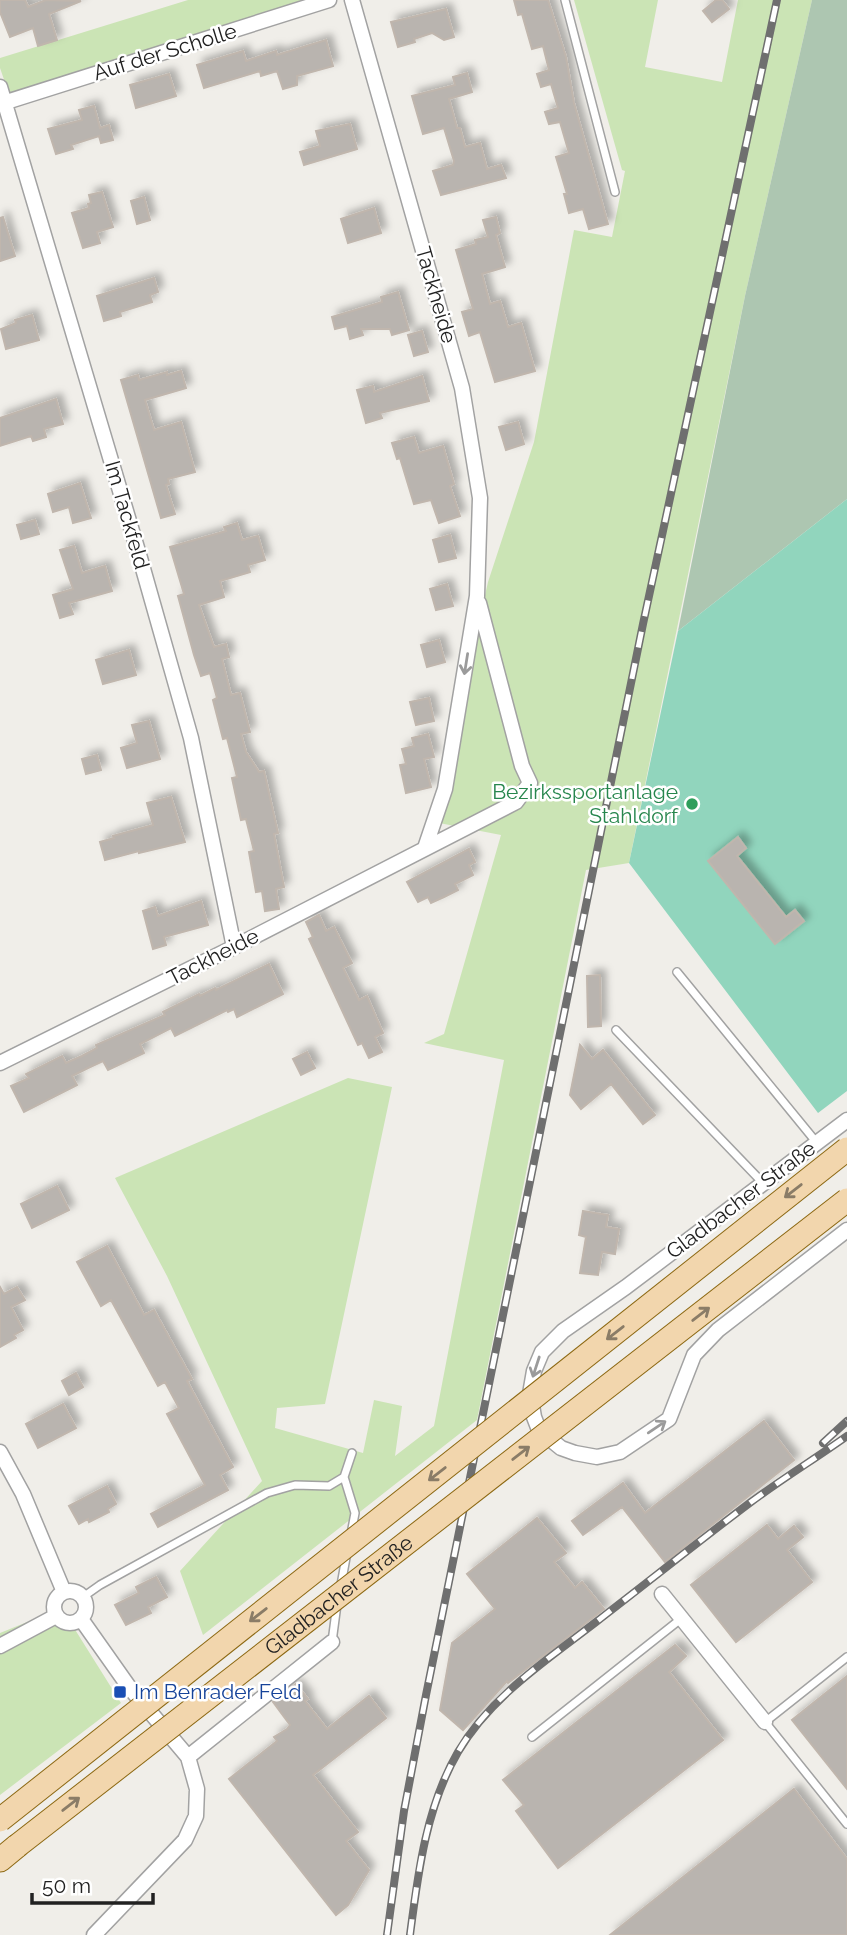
<svg xmlns="http://www.w3.org/2000/svg" width="847" height="1935" viewBox="0 0 847 1935" font-family="Raleway,sans-serif">
<defs>
<filter id="shadow"><feDropShadow dx="5.5" dy="-5.5" stdDeviation="3.5" flood-color="#0004"/></filter>
</defs>
<rect width="100%" height="100%" fill="#f0eee9"/>
<path fill="#cbe4b5" d="M188,0h122l-301,94 -9,-26v-10z
M574,0h84l-13,67 77,15 16,-82h74l-67,296 -116,567 -43,7 -109,550 -274,215 -23,-64 82,-90 -95,-205 -52,-98 233,-100 44,9 -67,317 -48,4 -2,20 88,25 11,-53 28,6 -7,50 39,-30 70,-366 -80,-17 20,-9 57,-199 -67,-13 54,-240 46,-140 40,-212 38,7 13,-66 -3,-1z
M37,1618l37,10 47,75 -121,92v-162z"/>
<path fill="#adc6b1" d="M812,0h35v499l-169,132 67,-335z"/>
<path fill="#91d5bd" fill-rule="evenodd" d="M847,499v592l-29,22 -189,-250 49,-232zM738,838l8,10 -9,8 49,61 9,-7 9,10 -29,24 -67,-83z"/>
<path fill="#b9b4af" stroke="#c0b6ad" stroke-width="2" filter="url(#shadow)" d="M0,0h25l3,7 18,-7 35,1 -32,13 8,26 -19,6 -5,-18 -23,9 -10,-25z
M514,0h34l18,57 8,46 34,121 -19,5 -6,-20 -14,4 -5,-19h3l-11,-37 13,-4 -9,-31 -11,2 -4,-12 13,-4 -7,-24 -10,3 -4,-13 12,-4 -6,-24 -11,3 -10,-35 -4,1z
M716,0h6l7,9 -17,13 -9,-11z
M446,9l8,28 -10,3 -12,-7 -18,6 1,3 -17,5 -7,-25z
M326,40l7,26 -36,10v9l-14,4 -6,-18 -16,5 -1,-5 -56,17 -7,-23 46,-14 3,10 30,-10 1,4z
M467,73l5,19 -23,7 8,29h3l5,19 15,-4 7,26 14,-4 5,13 -65,17 -8,-24 20,-6 1,-4 -10,-33 -21,6 -11,-38 43,-11 -2,-8z
M169,74l7,22 -40,12 -6,-23z
M94,106l6,22 9,-3 4,15 -12,3 -2,-7 -28,9 2,4 -17,5 -8,-25 34,-9 -3,-10z
M350,124l7,25 -53,16 -4,-13 20,-6 -4,-15z
M102,192l11,35 -16,5 3,11 -17,5 -11,-35 17,-5 -1,-4 3,-1 -2,-8z
M144,197l6,23 -13,4 -6,-23z
M374,208l7,25 -33,10 -7,-24z
M3,217l12,39 -15,5v-43z
M496,217l4,16 -4,2 9,32 -23,7 8,30 10,-3 8,26 13,-4 14,48 -40,11 -15,-50 -11,4 -5,-17 -2,-7 11,-3 -17,-59 20,-6 -1,-4 13,-3 -5,-17z
M154,278l4,14 -8,3 2,7 -32,10 1,4 -17,5 -7,-25z
M398,292l11,38 -17,5 -2,-6h-29l2,6 -13,4 -3,-13 -12,3 -3,-12 50,-15 -1,-5z
M32,315l7,25 -33,9 -5,-20 15,-6 -1,-3z
M422,331l6,21 -14,4 -6,-21z
M181,371l5,17 -41,12 9,30 27,-8 14,50 -27,7 1,5 -3,1 9,29 -14,4 -40,-138 17,-5 1,5 28,-8v3z
M422,376l7,25 -49,12 2,5 -16,5 -9,-33 16,-4 1,6z
M56,399l7,25 -19,5 2,8 -13,4 -2,-5 -31,10v-28z
M518,422l6,22 -18,6 -7,-23z
M414,437l5,16 24,-7 11,38 -4,2 10,30 -21,7 -8,-23 -17,4 -14,-46 -3,1 -5,-16z
M80,483l11,35 -18,5 -4,-16 -16,5 -5,-18z
M35,520l4,14 -18,5 -4,-14z
M237,523l5,17 16,-4 7,24 -17,5 2,7 -30,9 4,16 -25,8 15,42 12,-3 3,13 -7,2 9,36 9,-2 10,39 -9,2 5,18 13,20 5,-1 14,62 -4,1 10,53 -8,2 3,20 -14,2 -3,-20 -6,1 -7,-40 5,-1 -8,-32 -5,1 -9,-42 5,-1 -10,-39 -4,1 -10,-39 4,-2 -7,-25 -9,3 -7,-21 -16,-59 6,-2 -14,-47 56,-16 -2,-4z
M450,535l6,23 -17,4 -6,-22z
M74,546l8,27 23,-7 7,25 -43,12 4,11 -13,4 -7,-23 20,-6 -13,-39z
M447,584l6,22 -17,4 -6,-21z
M439,640l6,22 -18,5 -6,-22z
M129,650l7,25 -33,9 -7,-24z
M429,698l5,23 -18,4 -6,-23z
M149,721l11,38 -33,9 -6,-20 16,-5 -5,-18z
M428,734l6,23 -10,2 7,28 -25,6 -6,-28 6,-1 -4,-15 12,-3 -2,-8z
M97,755l4,15 -15,4 -4,-15z
M171,797l14,45 -46,11v-2l-34,9 -5,-18 14,-4 -1,-2 40,-11 -6,-22z
M738,837l8,11 -9,8 49,61 9,-7 9,11 -29,23 -67,-83z
M469,849l6,13 -6,3 4,10 -18,9 3,6 -14,7 -13,6 -3,-6 -10,5 -11,-20z
M201,901l7,24 -44,12 2,8 -13,4 -10,-38 12,-4 3,9z
M319,915l7,16 8,-4 18,36 -9,5 16,32 8,-4 16,37 -8,4 7,15 -13,6 -7,-15 -4,2 -49,-106 4,-2 -7,-15z
M269,964l14,30 -46,23 -3,-8 -6,3 -1,-2 -52,26 -4,-8 -31,16 4,9 -36,17 -5,-9 -15,7 -16,8 5,9 -53,27 -13,-26 18,-8 -3,-4 36,-18 4,7 16,-7 15,-8 -1,-3 69,-30 -2,-3 36,-18 1,2 15,-8 1,2z
M600,975l1,51 -13,1 -1,-51z
M580,1045l12,14 11,-9 52,65 -12,9 -32,-40 -30,25 -11,-14z
M307,1052l8,16 -14,7 -8,-16z
M57,1186l12,24 -37,18 -11,-24z
M583,1211l25,4 -2,12 13,2 -4,25 -13,-2 -4,23 -18,-2 6,-36 -7,-2z
M107,1246l37,69 10,-5 38,69 -5,2 46,86 -13,8 8,15 -70,37 -7,-13 54,-29 -38,-71 12,-6 -14,-26 -7,4 -47,-86 -10,6 -24,-44z
M0,1287l4,7 13,-7 8,13 -14,7 12,23 -9,5 2,3 -16,9z
M76,1373l7,14 -14,8 -7,-14z
M63,1404l13,24 -38,20 -12,-24z
M764,1421l30,39 -129,102 -43,-55 -39,28 -11,-14 51,-38 22,30z
M107,1486l9,18 -8,5 1,3 -20,10 -1,-3 -9,5 -10,-18z
M537,1518l29,35 -12,9 21,26 7,-6 22,27 -96,74 -1,-2 -44,49 -23,-20 12,-67 43,-34 -28,-35z
M767,1525l11,14 16,-13 9,11 -16,13 25,32 -76,60 -45,-57z
M156,1577l11,20 -19,10 3,6 -25,12 -11,-20 24,-12 -3,-6z
M675,1645l11,11 -17,16 54,68 -165,128 -42,-57 8,-6 -21,-25z
M847,1676v113l-55,-69z
M296,1684l12,15 -3,2 22,28 42,-33 17,22 -73,57 45,57 -12,9 23,29 -21,35 -12,10 -107,-136 48,-38 -3,-4 13,-8 3,-4 -17,-23z
M794,1789l53,70v76h-237z"/>
<g fill="none" stroke-linecap="round" stroke-linejoin="round">
<defs>
<path id="service" d="M565,0l50,192
M677,972l140,171
M616,1030l147,153
M344,1477l11,36 -4,21
M341,1585l6,-33
M83,1597l17,-12 167,-92 28,-8 34,1 15,-9 8,-24
M332,1642l5,-38
M847,1657l-82,65 82,102
M532,1737l150,-119"/>
<path id="minor" d="M352,0l110,388 18,110 -3,98 -32,193 -20,59
M0,87l140,471 51,180 43,209
M0,104l329,-104
M0,1063l234,-116 282,-145 14,-19 -8,-17 -43,-163
M847,1120l-221,167 -63,44 -21,21 -8,19 -4,23 4,23 5,13 22,18 14,5 22,4 23,-5 49,-33 25,-64 24,-25 129,-100
M0,1452l23,42 41,98
M54 1607a16 16 0 1 1 32 0a16 16 0 1 1-32 0Z
M662,1594l103,128
M81,1619l48,68 59,70 9,32 -1,27 -11,24 -91,95
M0,1646l56,-30
M188,1757l144,-115"/>
<path id="primary" d="M0,1860l17,-14"/>
</defs>
<use href="#service" stroke="#a2a2a2" stroke-width="10"/>
<use href="#minor" stroke="#a2a2a2" stroke-width="17"/>
<use href="#primary" stroke="#8c6812" stroke-width="25"/>
<use href="#service" stroke="#fff" stroke-width="7"/>
<use href="#minor" stroke="#fff" stroke-width="14"/>
<use href="#primary" stroke="#f2d6ad" stroke-width="23"/>
<defs>
<path id="rail" d="M823,1443l24,-22
M387,1935l17,-124 22,-116 217,-1071 134,-624
M410,1935c8,-62 16,-128 48,-183 32,-55 89,-92 138,-130 52,-40 103,-81 155,-120 31,-23 65,-44 96,-66"/>
</defs>
<use href="#rail" stroke="#6f6f6f" stroke-width="8"/>
<use href="#rail" stroke="#fff" stroke-width="5" stroke-dasharray="16" stroke-linecap="butt"/>
<defs>
<g id="primary-bridge">
<path d="M0,1820l847,-671"/>
<path id="s1" d="M17,1846l830,-646"/>
</g>
</defs>
<use href="#primary-bridge" stroke="#8c6812" stroke-width="25" stroke-linecap="butt"/>
<use href="#primary-bridge" stroke="#f2d6ad" stroke-width="23"/>
</g>
<defs><path id="oneway-shaft" d="M-6 0H5M1.5-3L5.5 0L1.5 3" fill="none" stroke-width="1.6" stroke-linecap="round" stroke-linejoin="round" transform="scale(1.75)"/></defs>
<g stroke="#9b9b9b">
<use href="#oneway-shaft" transform="translate(466 664) rotate(99)"/>
<use href="#oneway-shaft" transform="translate(536 1367) rotate(108)"/>
<use href="#oneway-shaft" transform="translate(657 1427) rotate(-34)"/>
</g>
<g stroke="#8a7c67">
<use href="#oneway-shaft" transform="translate(793 1191) rotate(142)"/>
<use href="#oneway-shaft" transform="translate(701 1314) rotate(-38)"/>
<use href="#oneway-shaft" transform="translate(615 1333) rotate(142)"/>
<use href="#oneway-shaft" transform="translate(521 1453) rotate(-38)"/>
<use href="#oneway-shaft" transform="translate(437 1474) rotate(142)"/>
<use href="#oneway-shaft" transform="translate(258 1615) rotate(142)"/>
<use href="#oneway-shaft" transform="translate(71 1804) rotate(-38)"/>
</g>
<circle fill="#2e9e5b" stroke="#fff" stroke-width="2.5" cx="692" cy="804" r="7"/>
<rect fill="#1a4fb4" stroke="#fff" stroke-width="2.5" x="113" y="1685" width="14" height="14" rx="3.5"/>
<g text-anchor="middle" stroke-width="5" stroke-linejoin="round" paint-order="stroke">
<g font-size="21" fill="#212121" stroke="#fff">
<text transform="translate(165 52) rotate(-17)" y="7">Auf der Scholle</text>
<text transform="translate(436 295) rotate(74)" y="7">Tackheide</text>
<text transform="translate(127 515) rotate(74)" y="7">Im Tackfeld</text>
<text transform="translate(213 957) rotate(-27)" y="7">Tackheide</text>
<text transform="translate(741 1200) rotate(-37)" y="7">Gladbacher Straße</text>
<text dy="7" stroke="none"><textPath href="#s1" startOffset="408">Gladbacher Straße</textPath></text>
</g>
<g font-size="21" fill="#27864d" stroke="#fff" text-anchor="end">
<text x="678" y="799">Bezirkssportanlage<tspan x="678" dy="24">Stahldorf</tspan></text>
</g>
<g font-size="21" fill="#164399" stroke="#fff" text-anchor="start">
<text x="134" y="1699">Im Benrader Feld</text>
</g>
</g>
<path d="M32 1893v10h121v-10" fill="none" stroke="#212121" stroke-width="3.5"/>
<text x="42" y="1893" font-size="21" fill="#212121" stroke="#ffffff" stroke-width="5" paint-order="stroke">50 m</text>
</svg>
